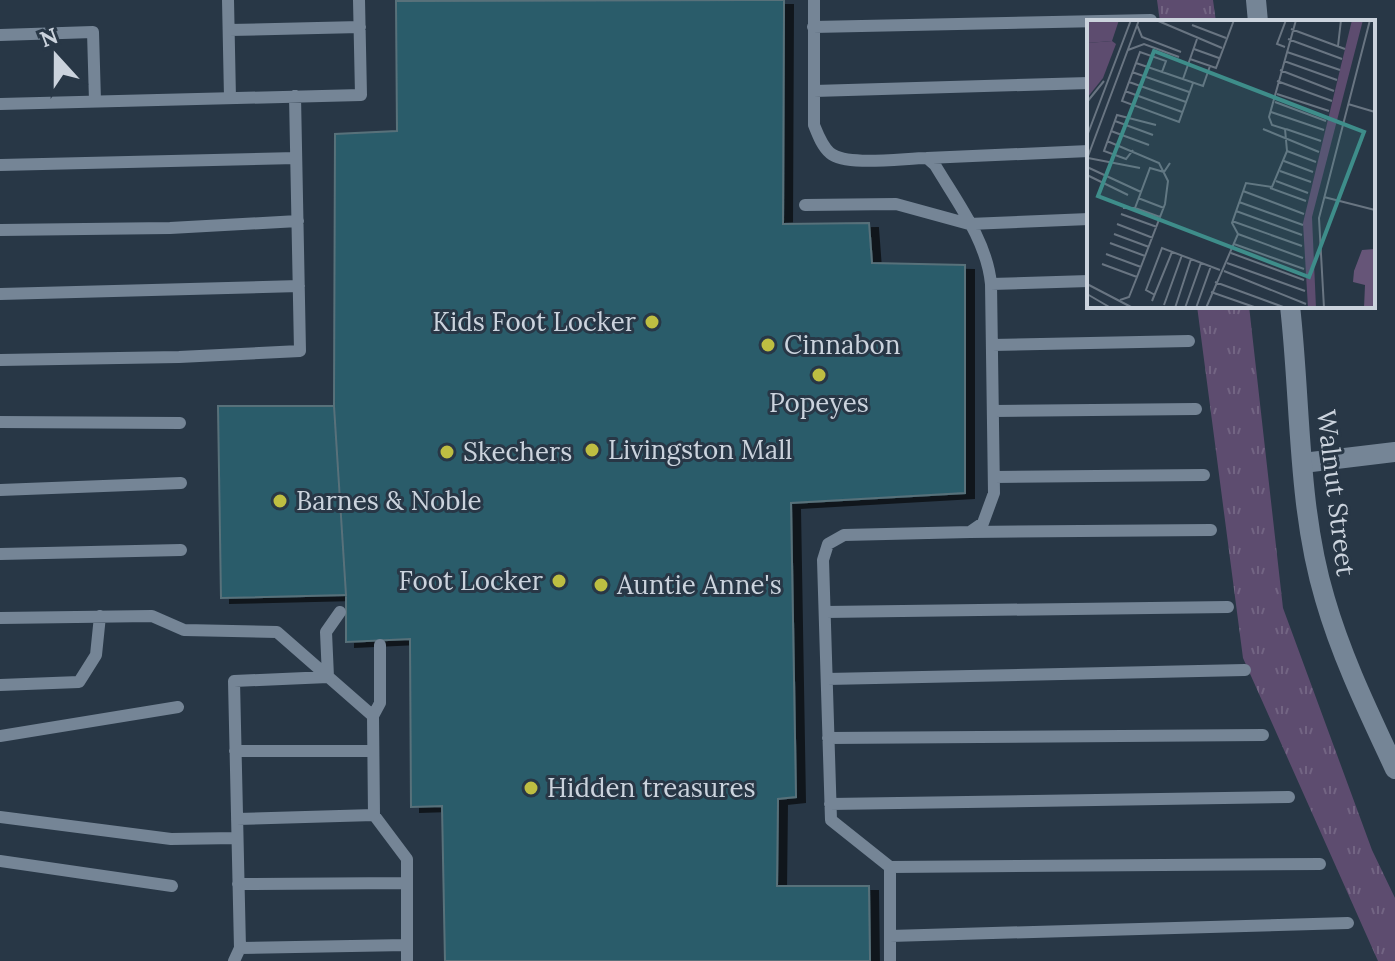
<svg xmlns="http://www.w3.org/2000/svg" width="1395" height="961" viewBox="0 0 1395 961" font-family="Lora,serif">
<defs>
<pattern id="grass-tufts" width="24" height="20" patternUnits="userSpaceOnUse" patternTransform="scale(2)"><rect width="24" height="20" fill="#5d4c6f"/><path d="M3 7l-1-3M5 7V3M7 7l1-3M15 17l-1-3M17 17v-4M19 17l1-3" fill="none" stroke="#736583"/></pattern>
<filter id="shadow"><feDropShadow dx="9" dy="5" stdDeviation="0" flood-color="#0009"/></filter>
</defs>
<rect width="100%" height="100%" fill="#283746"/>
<path fill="url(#grass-tufts)" d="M1157,0h56l3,22h-56z
M1197,306h52l34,302 89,242 23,48v63h-17l-135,-303z"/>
<path fill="#295b6b" stroke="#58717a" stroke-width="2" filter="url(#shadow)" d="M784,0l-1,224 86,-1 3,40 93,2v228l-174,10 5,294 -18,2 -1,87h92l1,75h-425l-3,-155 -31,1 -1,-168 -64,3v-47l-125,3 -3,-192h116l1,-272 62,-3 -1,-130z
M218,406h116l12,189 -125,3z"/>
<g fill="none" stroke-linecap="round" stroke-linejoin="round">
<path stroke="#758596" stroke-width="12" d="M228,0l2,98
M814,0v125c4,10 8,21 16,28 17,14 74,5 97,5l8,7c22,37 52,76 56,119l3,209 -11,30 -13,9 -126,3 -16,9 -5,16 8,260 59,47v94
M813,27l338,-7
M229,30l131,-3
M0,35l93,-3 2,69
M814,91l275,-8
M0,104l361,-9 -2,-95
M927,158l162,-7
M0,165l296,-7
M805,205l91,-1 73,20 120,-5
M0,230l170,-2 128,-7
M991,284l98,-3
M0,294l299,-8
M992,345l197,-4
M0,360l179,-3 121,-6 -5,-255
M993,411l203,-2
M0,422l180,1
M994,477l210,-2
M0,490l181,-7
M970,532l241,-2
M0,554l181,-4
M825,612l403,-5
M0,618l152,-2 32,14 93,2 96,84 1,99 33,44v102
M827,679l418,-9
M0,685l79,-3 17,-27 4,-39
M373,716l7,-13v-58
M0,736l178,-29
M828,738l435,-3
M235,751h138
M830,804l459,-7
M0,817l171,22 66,-1
M237,819l137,-4
M0,861l172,25
M890,867l430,-3
M238,884l169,-1
M890,936l458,-13
M240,948l167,-3
M234,961l6,-13 -6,-267 94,-4 -2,-45 14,-20"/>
<path stroke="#758596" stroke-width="20" d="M1303,463l92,-11"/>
<path stroke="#758596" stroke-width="20" d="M1256,0l2,22
M1290,306c11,96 7,200 35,293 17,59 44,114 70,170"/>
</g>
<g fill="#bebe42" stroke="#283746" stroke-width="3">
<circle cx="652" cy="322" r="8"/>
<circle cx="768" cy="345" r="8"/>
<circle cx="819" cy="375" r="8"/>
<circle cx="592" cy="450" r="8"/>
<circle cx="447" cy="452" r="8"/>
<circle cx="280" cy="501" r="8"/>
<circle cx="559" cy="581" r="8"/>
<circle cx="601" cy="585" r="8"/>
<circle cx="531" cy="788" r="8"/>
</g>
<g text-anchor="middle" stroke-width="6" stroke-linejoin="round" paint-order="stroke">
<g font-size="26" fill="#cbd3dd" stroke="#283746" text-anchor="start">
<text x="636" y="331" text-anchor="end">Kids Foot Locker</text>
<text x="784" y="354">Cinnabon</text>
<text x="819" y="412" text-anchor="middle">Popeyes</text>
<text x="608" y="459">Livingston Mall</text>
<text x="463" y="461">Skechers</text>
<text x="296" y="510">Barnes &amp; Noble</text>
<text x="543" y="590" text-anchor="end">Foot Locker</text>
<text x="617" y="594">Auntie Anne's</text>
<text x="547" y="797">Hidden treasures</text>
</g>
<g font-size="26" fill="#cbd3dd" stroke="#283746">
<text transform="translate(1336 493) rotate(83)" y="9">Walnut Street</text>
</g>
</g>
<g transform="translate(1087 20)">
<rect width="288" height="288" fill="#283746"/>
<path d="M265,0h11l-51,197 4,91h-8l-5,-85z" fill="#5d4c6f"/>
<path d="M288,229v59h-11l1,-23 -12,-3 1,-11 8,-21z" fill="#665578"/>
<path d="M25,21l4,3 -13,34 -16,20v-55z" fill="#5d4c6f"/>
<path d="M0,0h32l-7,21 -25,2z" fill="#5d4c6f"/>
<path fill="none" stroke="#697582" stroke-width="2" d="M69,0l66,28M50,5l5,12 39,15M105,5l34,13M204,9l54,20M201,19l54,20M251,26l3,-26M198,27l-8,-3 9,-24M107,29l25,9M41,30l16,-6 35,13M200,32l53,18M103,39l26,9 18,-48M197,41l53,19M49,43l67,23 7,-20M193,50l54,21M45,52l57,20M75,52l4,-11 -26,-9 -18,49 57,21 14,-39M96,59l14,-40M190,61l55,20M42,62l57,20M38,71l57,21M190,74l52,17M0,82l17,-21M188,82l51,19M261,84l27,8M184,92l53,18M28,101l38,14M176,109l56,23M199,109l35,12M24,111l38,14M0,116l44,-116M20,121l52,22 9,18 -3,23 -28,73 -8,20 -9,3M46,130l-7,9 -22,-8 13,-36 39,10M200,131l29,11M1,138l52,10M0,139l52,-139M197,141l29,11M0,147l54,25M193,151l31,11M0,155l41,20M189,161l32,12M183,168l36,13M156,171l61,23M237,177l51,13M51,178l26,10M152,182l64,23M36,188h12l15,-40 14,4 6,-9M48,188l25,9M149,191l66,24M34,194l36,13M145,201l70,25M30,204l36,14M27,214l35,13M151,214l65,24M23,223l35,13M147,224l70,25M144,233l73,27M19,234l35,13M140,243l78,28M15,244l35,13M137,251l82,33M128,262l71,26M0,264l46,24M124,272l46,16M0,274l24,14M68,275l-9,-5 16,-42 58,22M65,281l20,-49M77,285l18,-50M88,288l16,-49M98,288l16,-45M109,288l15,-42M119,288l32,-74 -6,-11 14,-40 26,4 15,-36 -2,-22 -13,-4 -3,-8 27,-97M237,288l-5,-90 51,-198"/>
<path fill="#3e8d8a" fill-opacity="0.15" stroke="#3e8d8a" stroke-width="4" d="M67,31l210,81 -55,145 -211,-81z"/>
<rect width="288" height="288" fill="none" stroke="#cbd3dd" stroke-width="4"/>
</g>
<g transform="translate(56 56) rotate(339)" stroke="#283746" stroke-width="6" paint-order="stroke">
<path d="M0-6L14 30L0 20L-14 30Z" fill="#cbd3dd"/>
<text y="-12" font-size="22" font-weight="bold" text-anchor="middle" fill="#cbd3dd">N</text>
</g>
</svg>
